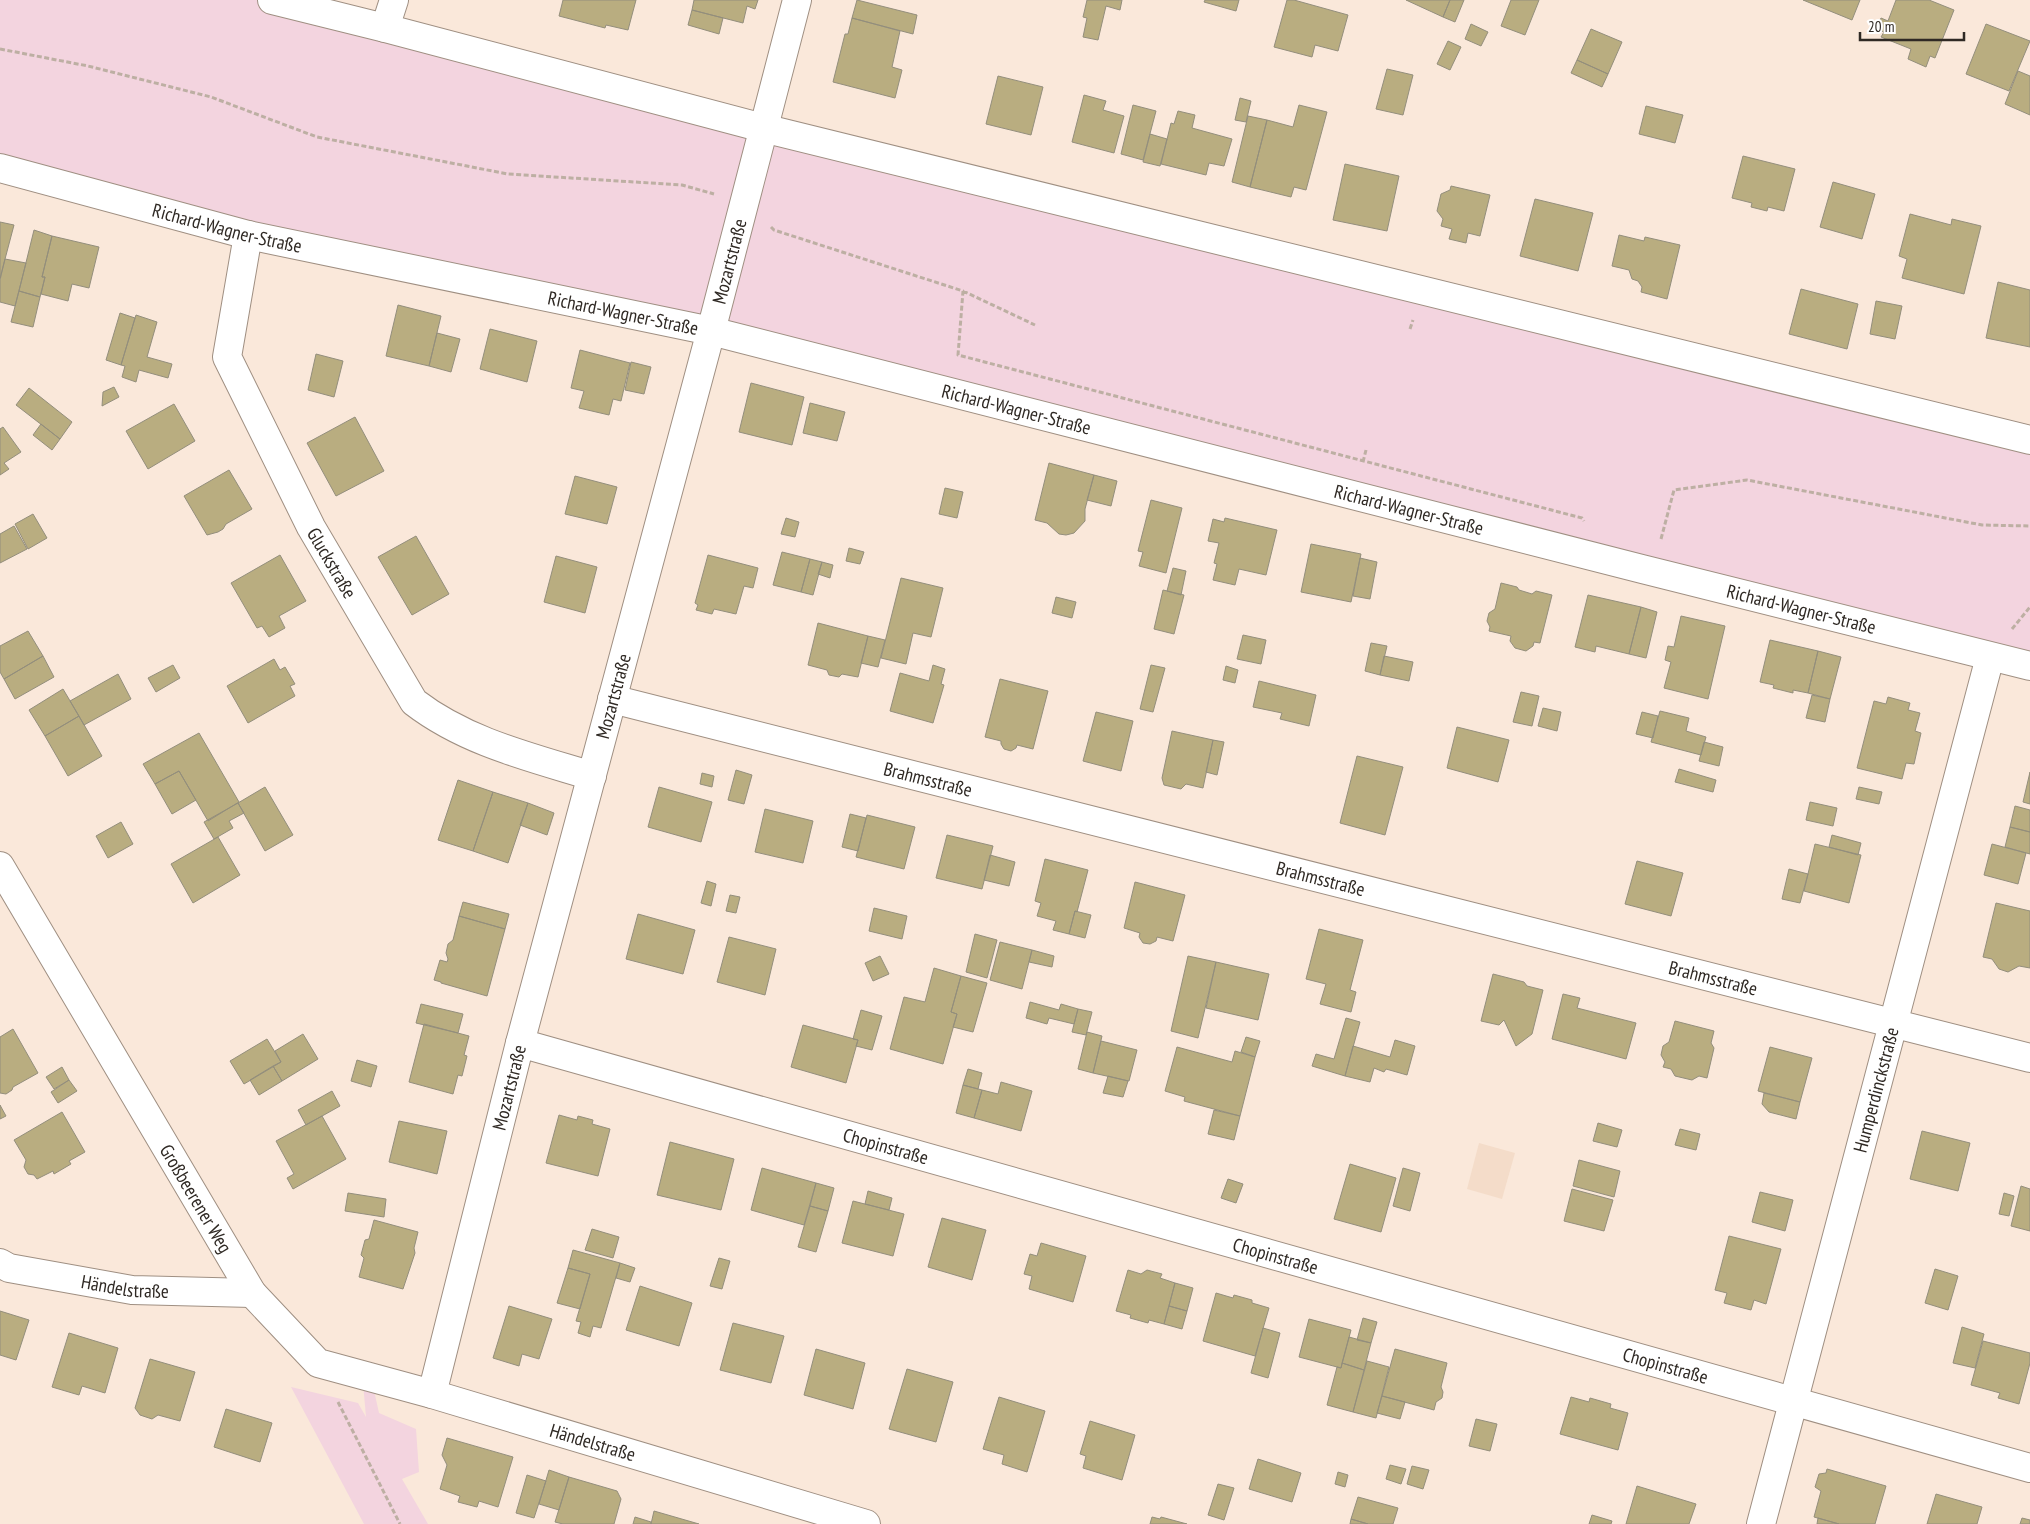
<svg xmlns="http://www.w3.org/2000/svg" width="2030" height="1524" viewBox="0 0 2030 1524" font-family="'PT Sans Narrow',sans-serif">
<rect width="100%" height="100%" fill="#fae8da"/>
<path fill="#f4dcc9" d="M1479,1143l36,10 -13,46 -35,-10z"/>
<path fill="#f3d4df" d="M0,0h272l1758,440v226l-2030,-498z
M363,1383l10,3 6,27 37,16 3,43 -17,7 26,45h-64l-73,-137 67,16 8,14z"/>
<path fill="#b9ad80" stroke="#938e7c" d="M563,0h73l-8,30 -22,-5 -1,3 -46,-12z
M694,0h64l-3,9 -8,-3 -4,17 -51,-13z
M857,0l60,15 -4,19 -61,-16z
M1087,0h35l-2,10 -14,-4 -8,34 -15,-3 4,-19 -4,-1z
M1205,0h34l-3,11 -32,-9z
M1287,0h7l54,15 -10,36 -23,-6 -3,12 -38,-10z
M1406,0h44l-7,17z
M1450,0h14l-9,22 -12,-5z
M1511,0h28l-14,35 -24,-9z
M1803,0h57l-8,20z
M1896,0h33l25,10 -19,48 -5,-2 -4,11 -18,-8 3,-10 -30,-12 3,-5 -8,-3 5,-11 7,3z
M692,10l31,8 -4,16 -31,-9z
M852,18l48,13 -8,36 10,3 -7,28 -62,-16 12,-48h3z
M1471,24l17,8 -7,14 -16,-7z
M1986,24l44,17 -21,50 -43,-17z
M1591,29l31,13 -14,32 -31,-14z
M1448,41l13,6 -11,23 -13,-6z
M1577,60l31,14 -6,13 -31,-14z
M1387,69l26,6 -10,40 -27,-6z
M2018,71l12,5v39l-25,-11z
M998,76l45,11 -12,48 -45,-11z
M1084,95l22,6 -3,9 21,6 -10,37 -42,-11z
M1240,98l11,3 -5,21 -11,-2z
M1133,105l23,6 -13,49 -22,-6z
M1299,105l28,7 -21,78 -12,-3 -3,10 -41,-10 17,-67 26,7z
M1646,106l37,9 -8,28 -36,-9z
M1178,111l17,4 -3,13 40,11 -8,27 -15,-3 -3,12 -45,-11 10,-41 3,1z
M1248,116l19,4 -17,67 -18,-5z
M1150,134l17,5 -7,27 -17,-4z
M1743,156l52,13 -11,42 -16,-4 -1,4 -16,-4 1,-4 -20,-5z
M1345,164l54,12 -12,55 -54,-11z
M1833,182l42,12 -13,45 -42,-12z
M1451,186l39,9 -10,41 -12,-3 -2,10 -17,-4 3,-10 -11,-3 2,-7 -6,-8 4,-17 9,-4z
M1535,199l58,14 -15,58 -58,-15z
M1910,214l41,11 1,-6 29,7 -17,68 -62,-16 5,-19 -8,-3z
M0,222l14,3 -14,53z
M34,230l18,6 -10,41h3l-5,20 -21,-6z
M1619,235l25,6 1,-4 35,8 -13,54 -26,-7 1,-5 -4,-6 -6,-2 -3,-9 -17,-4z
M52,236l47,11 -10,41 -17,-4 -4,17 -27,-7 4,-17h-3z
M5,259l21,4 -11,43 -15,-4v-22z
M1998,282l32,8v57l-44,-9z
M1801,289l57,15 -11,45 -58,-15z
M19,291l21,6 -7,30 -22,-5z
M1876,301l26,5 -7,33 -25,-5z
M398,305l43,11 -12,50 -43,-10z
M120,313l15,5 -14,47 -15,-5z
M136,315l21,7 -10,35 25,7 -4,14 -29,-8 -3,12 -14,-5 3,-11 -4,-1z
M490,329l47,12 -10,41 -47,-13z
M437,333l23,6 -9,33 -22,-6z
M580,350l50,13 -9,38 -8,-2 -4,16 -30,-7 5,-17 -13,-3z
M316,354l27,7 -9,36 -26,-7z
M631,362l20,5 -7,27 -19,-4z
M751,383l53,14 -12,48 -53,-13z
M114,387l5,10 -17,9 1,-14z
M29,388l43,34 -12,17 -44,-34z
M810,403l35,9 -8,29 -34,-8z
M174,404l21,37 -47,28 -22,-38z
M355,417l29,54 -48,25 -29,-53z
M41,424l19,15 -8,11 -19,-15z
M3,427l18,25 -17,11 5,6 -9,6v-46z
M1049,463l45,12 -9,34v12l-11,12 -8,2 -7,-1 -12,-11 -12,-3z
M229,470l23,39 -26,15 -3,5 -5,3 -11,3 -23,-39z
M1094,475l23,6 -6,25 -24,-6z
M575,476l42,11 -10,37 -42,-10z
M945,488l18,4 -6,26 -18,-4z
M1151,500l31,8 -16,65 -27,-7 4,-14 -5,-1z
M33,514l14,24 -19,11 -13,-25z
M786,518l13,4 -4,15 -14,-3z
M1225,518l52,12 -11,45 -27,-6 -4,16 -22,-5 4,-16 -3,-1 5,-20 -11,-2 5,-22 11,3z
M14,526l13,23 -27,14v-29z
M416,536l33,58 -37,21 -34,-58z
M1311,544l50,10 -10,48 -50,-10z
M849,548l15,4 -4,12 -14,-3z
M782,552l28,7 -9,33 -28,-7z
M280,555l26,46 -27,15 6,12 -16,9 -7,-11 -5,2 -26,-45z
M708,555l50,13 -5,20 -9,-2 -8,28 -22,-5 -2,5 -16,-4 2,-5 -3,-2z
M556,556l41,11 -12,46 -41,-11z
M1360,558l17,4 -7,37 -17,-3z
M810,559l12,3 -9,33 -12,-3z
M822,562l11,3 -3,13 -12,-4z
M1173,568l13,3 -5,24 -14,-4z
M901,578l42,10 -12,49 -18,-4 -7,31 -25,-6z
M1501,583l16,4 2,3 13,4 4,-3 16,4 -12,48 -6,-1 -1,4 -7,5 -11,-3 -5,-7 1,-5 -22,-5 1,-4 -3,-6 2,-8 6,-4z
M1163,590l21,5 -10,39 -20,-5z
M1588,595l53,12 -12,47 -33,-8 -1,6 -20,-5z
M1056,597l20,5 -4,16 -20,-5z
M1641,607l16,5 -11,46 -17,-4z
M1681,616l44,10 -17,73 -44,-11 7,-26 -6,-2 3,-14 6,1z
M818,623l50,13 -10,41 -16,-3 -3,3 -10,-2 -2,-5 -19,-5z
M28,631l15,25 -39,23 -4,-7v-26z
M1243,635l23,5 -5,24 -24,-5z
M868,636l17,4 -7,27 -17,-4z
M1770,640l48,11 -10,42 -15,-3v3l-20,-5 1,-3 -14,-3z
M1371,643l16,3 -7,29 -15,-4z
M1818,651l23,6 -11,42 -22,-6z
M43,656l11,21 -39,22 -11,-20z
M1384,656l29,6 -4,19 -29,-6z
M274,659l6,11 5,-3 10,17 -5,2 5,10 -47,27 -21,-37z
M173,665l7,13 -24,14 -8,-14z
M933,665l12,4 -4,15 3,1 -11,38 -43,-12 10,-38 29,8z
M1151,665l14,3 -12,44 -13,-3z
M1226,666l12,4 -3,13 -12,-3z
M118,674l13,25 -47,26 -14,-24z
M1000,679l48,12 -15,58 -16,-4 -1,3 -5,3 -7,-2 -3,-5v-3l-16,-4z
M1259,681l57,14 -7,31 -29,-7 2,-6 -29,-6z
M63,689l16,27 -34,20 -16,-26z
M1521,692l18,4 -7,30 -19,-4z
M1812,695l18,4 -5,23 -19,-4z
M1888,697l22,6 -2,7 12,3 -5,18 6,2 -7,31 -8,-1 -4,16 -45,-11 17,-67 12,3z
M1543,708l18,4 -4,19 -19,-5z
M1660,711l29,7 -3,13 20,6 -5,18 -50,-13z
M1096,712l37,9 -12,50 -38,-10z
M1642,712l16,4 -5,22 -17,-4z
M79,716l23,40 -34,20 -23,-40z
M1457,727l52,13 -11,42 -51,-14z
M1172,731l41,9 -10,48 -17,-4 -5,5 -17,-4 -2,-7z
M199,733l40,69 -31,19 -29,-50 -24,13 -12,-20z
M1213,740l11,2 -7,33 -11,-3z
M1704,742l19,5 -4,19 -20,-5z
M1357,756l46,11 -18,68 -45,-12z
M1679,769l37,11 -3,12 -38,-10z
M736,770l16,5 -8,29 -16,-4z
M179,771l17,29 -24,14 -17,-30z
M2030,772v32l-7,-2z
M702,773l12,3 -2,11 -12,-3z
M458,780l35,12 -20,59 -35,-11z
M265,787l28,48 -28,16 -27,-48z
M659,787l53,15 -11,40 -53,-15z
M1859,787l23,5 -3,12 -23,-5z
M493,792l35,11 -20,60 -35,-12z
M1810,802l27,6 -4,18 -27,-6z
M238,803l6,10 -15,8 4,7 -19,11 -10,-17z
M528,803l26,10 -7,22 -27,-10z
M2015,806l15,4v22l-20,-5z
M765,809l48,12 -10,42 -48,-11z
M850,814l16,4 -8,33 -16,-4z
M867,815l48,12 -11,42 -48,-12z
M121,822l12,22 -25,14 -12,-22z
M2010,827l20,5v22l-25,-7z
M947,835l46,11 -11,43 -46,-11z
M1832,835l29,8 -3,12 -29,-8z
M218,837l22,38 -47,28 -22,-39z
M1815,844l46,11 -12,48 -45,-12z
M1992,844l34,9 -8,31 -34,-9z
M990,855l25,7 -6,24 -25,-6z
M1045,859l43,11 -11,42 -2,-1 -6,23 -16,-4 3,-9 -19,-5 4,-13 -6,-2z
M1637,861l46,12 -12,43 -46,-12z
M1789,869l19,5 -8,29 -18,-4z
M707,881l9,3 -5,22 -10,-3z
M1135,882l50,13 -12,46 -16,-4 -1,4 -6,3 -7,-1 -4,-6 1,-4 -16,-5z
M730,895l10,2 -4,16 -10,-2z
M463,902l46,12 -4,15 -46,-13z
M1996,903l34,8v57l-11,-2 -11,6 -9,-3 -7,-10 -9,-2z
M874,908l33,8 -5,23 -33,-8z
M1075,911l16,4 -6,23 -16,-4z
M638,914l57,16 -12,44 -57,-15z
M459,916l46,13 -18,67 -46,-13v-1l-7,-2 6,-20 7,2 1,-3 -2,-6 2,-9 5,-4z
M1319,929l44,11 -13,50 6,2 -5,20 -31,-8 6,-20 -20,-5z
M975,934l22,6 -10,38 -21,-6z
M729,937l47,12 -11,46 -48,-13z
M1000,942l32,8 -10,39 -32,-9z
M1032,950l22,6 -2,11 -23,-5z
M880,956l9,18 -16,7 -8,-18z
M1188,956l28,6 -18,76 -27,-7z
M1216,962l53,12 -11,46 -52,-12z
M934,968l27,8 -10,36 6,2 -14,50 -53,-15 14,-52 21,5z
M1493,974l31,8 3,4 16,4 -11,44 -16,12 -12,-26 -5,5 -18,-4z
M961,976l26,7 -14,49 -20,-5 4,-13 -6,-2z
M1563,994l17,4 -3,10 59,15 -10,36 -74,-20z
M1030,1002l29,8 2,-6 17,5 -4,15 -25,-6 -2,6 -21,-6z
M421,1004l42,10 -5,19 -42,-10z
M1078,1009l14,3 -6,23 -14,-3z
M861,1010l21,6 -10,34 -16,-4 2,-6 -5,-1z
M1346,1018l14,4 -15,54 -33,-10 4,-12 18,5z
M1675,1021l39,10 -3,12 3,5 -7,30 -8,-2 -7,4 -17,-4 -4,-7 -8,-2 2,-5 -4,-7 2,-9 6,-4z
M424,1024l45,12 -5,19 3,1 -5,20 -4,-1 -5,19 -44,-12z
M803,1025l55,15 -12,43 -55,-16z
M13,1029l25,44 -25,14 -1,3 -6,4 -6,-1v-56z
M1087,1032l15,4 -9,37 -15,-4z
M303,1034l15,25 -36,22 -9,-15 8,-4 -6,-11z
M1246,1037l14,4 -5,16 -14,-5z
M267,1039l14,23 -37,22 -14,-23z
M1395,1040l20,6 -8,29 -21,-6 -2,3 -10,-4 -4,14 -25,-6 8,-30 37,11z
M1101,1041l36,9 -8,31 -36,-8z
M1177,1047l55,15 3,-11 20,6 -15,59 -56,-15 1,-4 -20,-6z
M1770,1047l42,11 -12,44 -42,-11z
M357,1060l20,6 -6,21 -20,-6z
M273,1066l9,15 -23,14 -9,-15z
M62,1067l7,13 -15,9 -8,-12z
M968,1069l14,4 -4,16 -15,-4z
M1108,1076l20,5 -5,16 -20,-4z
M69,1080l8,11 -19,12 -7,-11z
M1001,1082l31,9 -11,40 -47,-13 8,-28 16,4z
M963,1085l19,5 -8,28 -18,-5z
M332,1091l8,15 -34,19 -8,-15z
M1764,1093l36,9 -4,17 -27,-7 -7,-8z
M0,1105l6,11 -6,3z
M1214,1110l26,6 -6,24 -26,-6z
M62,1112l23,40 -16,9 2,3 -17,10 -1,-3 -16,8 -3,-4 -6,-1 -4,-7 2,-7 -12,-20z
M559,1115l18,5 1,-4 15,4 -1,4 18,5 -12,47 -52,-13z
M322,1116l24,43 -53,30 -6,-11 7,-4 -18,-33z
M399,1121l48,10 -10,43 -48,-12z
M1598,1123l24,7 -5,17 -24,-6z
M1680,1129l20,5 -4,16 -21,-5z
M1922,1131l48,12 -12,48 -48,-12z
M670,1142l64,17 -13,51 -64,-15z
M1579,1160l41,11 -6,26 -41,-11z
M1350,1164l46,14 -15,54 -47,-13z
M762,1168l54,15 -12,42 -53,-15z
M1403,1168l17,5 -10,38 -17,-5z
M1228,1179l15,5 -7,19 -15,-5z
M816,1183l18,5 -6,23 -18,-5z
M2021,1186l9,3v42l-19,-5z
M1572,1189l41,11 -9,31 -40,-10z
M868,1191l24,7 -3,12 -24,-6z
M1760,1192l33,8 -8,31 -33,-9z
M348,1193l38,6 -2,18 -39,-6z
M2004,1193l10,3 -5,20 -10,-2z
M853,1201l51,13 -11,42 -51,-13z
M810,1206l18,5 -12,41 -18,-5z
M942,1218l44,12 -14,50 -44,-13z
M374,1220l44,12 -4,16 1,5 -12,36 -44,-12 5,-19 -3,-3 4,-15 4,-1z
M592,1229l27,8 -6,21 -28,-8z
M1729,1236l52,13 -15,55 -12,-4 -3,10 -27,-7 3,-10 -12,-3z
M1041,1243l45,13 -13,46 -44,-13 3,-13 -8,-2 6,-20 7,2z
M573,1250l47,13 -19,65 -8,-2 -3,11 -12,-4 3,-11 -5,-1 14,-47 -22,-6z
M719,1258l11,3 -8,28 -12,-3z
M620,1263l15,5 -5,14 -14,-4z
M568,1268l22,6 -10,35 -23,-6z
M1935,1269l23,7 -10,34 -23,-7z
M1128,1270l13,4 6,-4 15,4 -2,4 15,5 -11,41 -15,-4 -1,3 -18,-5 1,-3 -15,-4z
M1175,1283l18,5 -6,23 -18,-5z
M640,1286l52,17 -13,43 -53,-16z
M1216,1293l17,5 1,-3 18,5v3l17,5 -14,48 -52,-15z
M509,1306l43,13 -13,40 -17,-5 -3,12 -26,-8z
M1169,1306l18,5 -5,18 -18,-5z
M0,1311l29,9 -13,40 -16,-5z
M1363,1318l14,4 -6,21 -14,-3z
M1309,1319l42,11 -10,38 -42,-11z
M733,1323l51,13 -13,47 -51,-13z
M1962,1327l22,7 -9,34 -22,-5z
M1263,1328l17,5 -12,45 -17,-5z
M69,1333l49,15 -13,45 -23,-7 -3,9 -27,-8z
M1349,1337l22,6 -7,27 -22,-7z
M1983,1341l47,12v10l-11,41 -21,-6 2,-5 -29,-8z
M816,1349l49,14 -12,46 -49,-14z
M1395,1349l52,14 -6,24 2,5 -1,6 -6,4 -2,8 -52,-14z
M150,1359l45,13 -15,49 -22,-6 -6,4 -12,-4 -5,-7z
M1367,1361l22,6 -13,51 -23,-6z
M1342,1363l22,7 -11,42 -26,-7 10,-38 4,1z
M907,1369l46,13 -17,60 -47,-13z
M1382,1396l23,6 -5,17 -23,-6z
M999,1397l46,14 -18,61 -25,-8 2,-9 -21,-6z
M1571,1397l18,5 1,-4 21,6 -1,4 18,5 -10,37 -58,-16z
M226,1409l46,14 -12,39 -46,-15z
M1476,1419l21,5 -7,27 -21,-5z
M1090,1421l45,14 -13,45 -39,-12 3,-12 -6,-2z
M447,1438l66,19 -15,50 -19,-6 -2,6 -19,-5 2,-6 -20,-7 7,-24 -5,-10z
M1258,1459l43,14 -9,29 -43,-13z
M1390,1465l16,4 -5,15 -15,-5z
M1412,1466l17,4 -6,19 -16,-5z
M1827,1469l59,17 -11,38h-36l-25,-7 7,-26 -6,-4 4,-13 7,-1z
M549,1470l20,7 -10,33 -20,-6z
M1338,1472l10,3 -3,12 -10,-3z
M527,1475l19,6 -12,37 -18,-5z
M569,1477l48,14 4,8 -7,25h-51l-8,-2z
M1218,1484l16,4 -10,32 -16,-5z
M1637,1486l59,18 -7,20h-63z
M1936,1494l46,13 -5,17h-50z
M1358,1497l40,11 -5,16h-25l-17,-5z
M654,1511l45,13h-48z
M1592,1515l20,6 -1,3h-22z
M635,1517l16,5v2h-18z
M1152,1517l8,2 1,-2 26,7h-37z
M1818,1518l21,6h-22z
M2022,1518l8,2v4h-10z
M1351,1519l17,5h-18z"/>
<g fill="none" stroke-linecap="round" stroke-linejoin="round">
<defs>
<g id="street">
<path d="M272,0l113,28 378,100 1267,312"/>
<path d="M385,28l9,-28"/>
<path id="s1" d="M0,168l248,67 463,96 931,238 388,97"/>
<path id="s2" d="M248,235l-21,122 84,170 103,175c52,40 116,55 178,74"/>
<path id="s3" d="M612,699l1418,359"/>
<path id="s4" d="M0,866l252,427 66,70 114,31 434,130"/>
<path id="s5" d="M520,1043l1510,425"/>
<path id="s6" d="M0,1263l9,5 123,22 120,3"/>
<path id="s7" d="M432,1394l88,-351 191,-712 86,-331"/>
<path id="s8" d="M1761,1524l229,-867"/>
</g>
</defs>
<use href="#street" stroke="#9f8f82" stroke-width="30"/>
<path stroke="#bdafa3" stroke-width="3" stroke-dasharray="5 2.5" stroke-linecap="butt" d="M0,49l88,17 123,31 106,40 191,37 174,11 32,9
M771,227l3,3 189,61 -5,64 624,163 2,3
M963,291l72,34
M1410,329l3,-9
M1363,462l3,-12
M1661,539l13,-49 73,-10 235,45 48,1
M2012,629l18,-22
M338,1402l62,122"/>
<use href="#street" stroke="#fff" stroke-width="28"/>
</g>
<g text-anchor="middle" stroke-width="4" stroke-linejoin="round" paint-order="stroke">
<g font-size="19" fill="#2f2924" stroke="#fff">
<text dy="7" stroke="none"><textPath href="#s1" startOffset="235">Richard-Wagner-Straße</textPath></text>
<text dy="7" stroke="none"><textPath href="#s7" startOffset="1171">Mozartstraße</textPath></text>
<text dy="7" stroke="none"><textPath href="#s1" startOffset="640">Richard-Wagner-Straße</textPath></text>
<text dy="7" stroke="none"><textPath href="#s1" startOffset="1045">Richard-Wagner-Straße</textPath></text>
<text dy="7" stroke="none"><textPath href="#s1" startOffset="1450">Richard-Wagner-Straße</textPath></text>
<text dy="7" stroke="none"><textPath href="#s2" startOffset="355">Gluckstraße</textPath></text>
<text dy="7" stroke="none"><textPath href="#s1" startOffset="1855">Richard-Wagner-Straße</textPath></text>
<text dy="7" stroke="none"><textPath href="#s7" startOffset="721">Mozartstraße</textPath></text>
<text dy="7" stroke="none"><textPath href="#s3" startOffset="326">Brahmsstraße</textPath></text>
<text dy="7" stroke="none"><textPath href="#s3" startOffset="731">Brahmsstraße</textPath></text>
<text dy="7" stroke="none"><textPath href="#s3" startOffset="1136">Brahmsstraße</textPath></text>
<text dy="7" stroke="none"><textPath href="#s7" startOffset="316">Mozartstraße</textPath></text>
<text dy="7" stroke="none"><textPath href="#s8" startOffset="449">Humperdinckstraße</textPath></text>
<text dy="7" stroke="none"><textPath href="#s5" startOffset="380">Chopinstraße</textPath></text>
<text dy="7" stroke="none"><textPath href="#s4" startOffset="386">Großbeerener Weg</textPath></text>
<text dy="7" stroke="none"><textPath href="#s5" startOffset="785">Chopinstraße</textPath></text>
<text dy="7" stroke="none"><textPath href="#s6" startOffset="128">Händelstraße</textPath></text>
<text dy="7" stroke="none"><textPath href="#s5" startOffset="1190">Chopinstraße</textPath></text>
<text dy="7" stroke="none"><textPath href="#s4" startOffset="878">Händelstraße</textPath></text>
</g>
</g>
<path d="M1860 32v8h104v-8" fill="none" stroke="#2f2924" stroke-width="2.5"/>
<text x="1868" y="32" font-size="15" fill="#2f2924" stroke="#ffffff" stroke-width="4" paint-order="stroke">20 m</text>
</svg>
